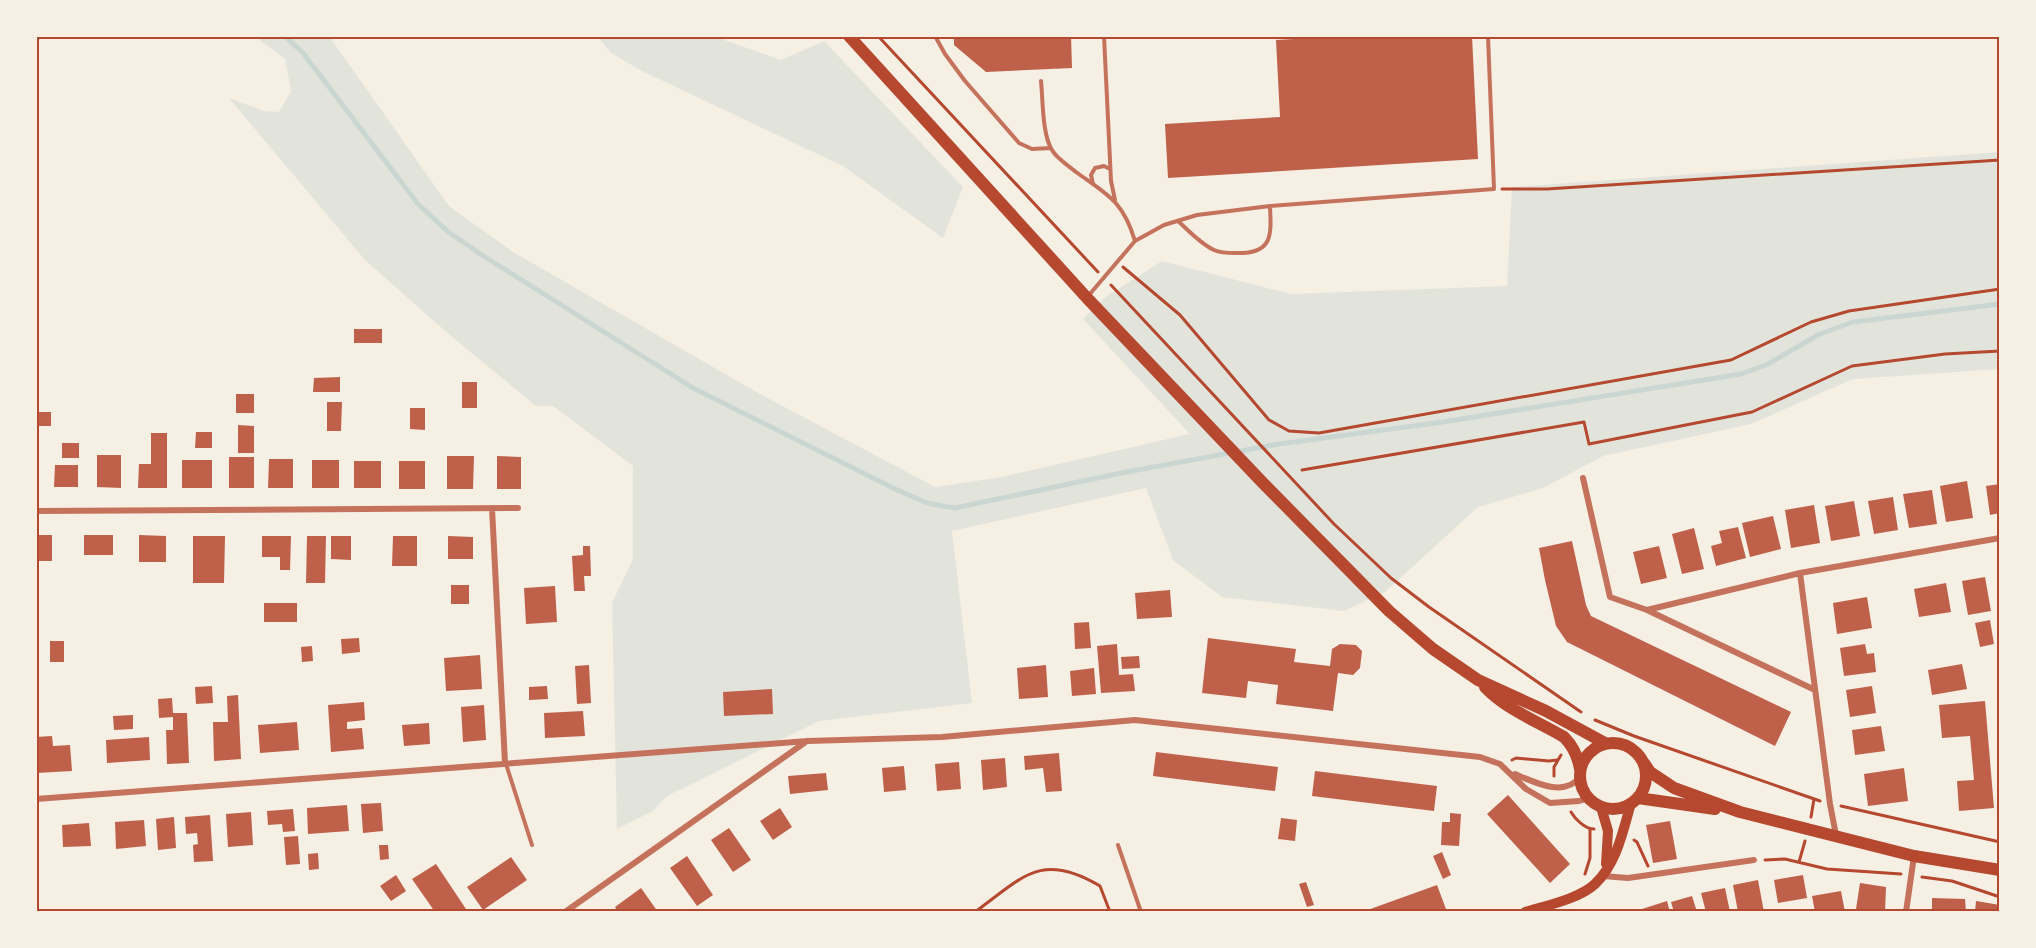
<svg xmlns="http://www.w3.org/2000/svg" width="2036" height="948" viewBox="0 0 2036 948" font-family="'Open Sans',sans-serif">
<rect width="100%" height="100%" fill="#f6efe4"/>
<path fill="#e2e4dc" d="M254,36h75l120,170 64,46 247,142 175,93 67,-10 188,-43 -107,-115 21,-21 58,-37 129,33 216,-8 5,-99 488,-35v217l-147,10 -102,45 -148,32 -60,32 -65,19 -93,85 -41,19 -122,-14 -49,-37 -27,-72 -194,43 20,172 -153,18 -152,75 -14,15 -36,18 -5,-226 21,-44v-93l-80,-60h-17l-85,-70 -86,-76 -136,-162 35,13 15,1 12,-21 -6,-32z
M597,36h116l68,24 43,-19 139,146 -20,51 -100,-72 -201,-95 -31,-18z"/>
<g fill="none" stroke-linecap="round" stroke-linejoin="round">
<path stroke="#c9d6d2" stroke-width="5" d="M285,36l18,17 115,151 29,27 35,24 211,133 202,101 32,14 28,5 166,-35 158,-29 164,-22 298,-48 27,-10 52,-30 33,-12 147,-18"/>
</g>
<path fill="#bf614a" d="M954,36h117l1,32 -86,4 -32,-27z
M1345,36h127l6,123 -310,19 -3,-54 115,-7 -4,-77z
M354,329h28v14h-28z
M340,377v15h-27l1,-14z
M462,382h15v26h-15z
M236,394h18v19h-18z
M327,402h15l-1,29h-14z
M410,408h15v22l-15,-1z
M38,412h13v14h-13z
M238,425l16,1v27h-16z
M196,432h16v16h-17z
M151,433h16v55h-29l1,-24h12z
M62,443h17v15h-17z
M97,455h24v33l-24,-1z
M447,456h27l-1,33h-26z
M497,456l24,1v32h-24z
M229,457h25v31h-25z
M269,459h24v29h-25z
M182,460h30v28h-30z
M312,460h27v28h-27z
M354,461h27v27h-27z
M399,461h26v28h-26z
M55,465h23v22h-24z
M1967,481l6,37 -27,4 -6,-36z
M2000,484v29l-10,2 -4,-29z
M1932,490l5,34 -28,4 -6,-34z
M1893,497l5,33 -24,4 -6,-33z
M1854,501l6,35 -29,5 -6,-35z
M1814,505l6,38 -29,5 -6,-38z
M1773,516l8,33 -31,8 -8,-34z
M1738,527l8,31 -30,8 -5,-20 11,-3 -3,-12z
M1694,528l10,41 -22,5 -10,-40z
M36,535h16v26h-16z
M84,535h29v20h-29z
M139,535l27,1v26h-27z
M193,536h32l-1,47h-31z
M262,536h29l-1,34h-10v-13h-18z
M307,536h19l-1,47h-19z
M331,536h20v24l-20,-1z
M393,536h24v30h-25z
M448,536l25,1v22h-25z
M1572,541l14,64 5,11 200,96 -16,34 -208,-104 -11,-16 -11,-46 -6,-32z
M583,546h7l1,30h-7l1,15h-11l-2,-35 11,-1z
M1659,546l8,32 -26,6 -8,-32z
M1985,577l6,34 -23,4 -6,-34z
M1946,583l5,29 -32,5 -5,-28z
M451,585h18v19h-18z
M555,586l2,36 -31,2 -2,-36z
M1170,590l2,27 -35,2 -2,-26z
M1867,597l5,31 -35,6 -4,-31z
M264,603h33v19h-33z
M1990,620l4,24 -14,3 -5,-24z
M1089,622l2,26 -16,1 -1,-26z
M359,638l1,14 -18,2 -1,-15z
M1208,638l88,11 -2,13 36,4 2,-17 8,-5 16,1 6,6 -2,17 -7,7 -15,-2 -5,38 -57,-7 2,-19 -30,-4 -2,17 -44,-5z
M50,641h14v21h-14z
M1117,644l2,31 14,-1 2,17 -34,2 -4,-47z
M1865,644l2,10 7,-1 2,19 -32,4 -4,-28z
M312,646l1,15 -11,1 -1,-15z
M480,655l2,34 -36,2 -2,-33z
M1139,656l1,12 -18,1 -1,-12z
M1962,664l5,25 -35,6 -4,-25z
M589,665l2,38 -14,1 -2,-38z
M1046,665l2,32 -29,2 -2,-31z
M1094,668l2,26 -24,2 -2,-25z
M212,686l1,17 -17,1 -1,-17z
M547,686l1,13 -19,1v-13z
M1872,686l4,27 -26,4 -4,-27z
M772,689l1,25 -49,2 -1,-24z
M238,695l3,64 -27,2 -1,-39h15l-1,-26z
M172,698l1,15h14l2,50 -22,1 -1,-34h7v-13l-14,1 -1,-19z
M1985,701l9,107 -35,3 -2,-30 17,-1 -4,-44 -28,2 -3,-33z
M364,702l1,18 -18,2v7l15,-1 2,21 -33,3 -3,-47z
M484,705l2,35 -23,2 -2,-35z
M583,711l2,25 -40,2 -1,-25z
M133,715v14l-19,1 -1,-14z
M297,722l2,28 -39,3 -2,-28z
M429,723l1,21 -26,2 -2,-21z
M1881,726l4,25 -30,4 -3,-25z
M52,736l1,10 17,-1 2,26 -36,2v-36z
M149,737l1,23 -43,3 -1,-23z
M1156,752l122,15 -3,24 -122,-15z
M1059,753l3,38 -16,1 -3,-24 -18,2 -1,-14z
M1005,758l2,29 -24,3 -2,-30z
M959,762l2,27 -24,2 -2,-27z
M904,766l2,24 -22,2 -2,-24z
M1904,768l4,33 -40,5 -4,-32z
M1315,771l122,15 -3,25 -122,-15z
M826,773l2,17 -38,4 -2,-18z
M1508,795l62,69 -20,19 -63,-69z
M381,803l2,28 -20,2 -2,-29z
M347,805l2,26 -41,3 -1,-26z
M780,808l12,19 -19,13 -13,-19z
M293,809l2,22 -12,1 -1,-8 -14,1 -1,-14z
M251,812l2,33 -25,2 -2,-33z
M1450,813l11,1 -2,32 -18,-1 1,-23h8z
M210,815l3,46 -19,1 -1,-17 5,-1 -1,-11 -11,1 -1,-17z
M174,817l2,31 -18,2 -2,-31z
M1281,818l16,2 -2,21 -17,-2z
M144,820l2,26 -30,3 -1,-27z
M1670,821l7,38 -24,4 -7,-38z
M89,823l2,23 -28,1 -1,-22z
M729,828l22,32 -18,12 -22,-32z
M298,836l2,28 -14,1 -2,-28z
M379,845h9l1,14 -9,1z
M1442,852l9,23 -8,4 -10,-23z
M318,853l1,16 -10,1 -1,-16z
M687,856l26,39 -16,11 -27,-38z
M511,857l16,23 -44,30 -16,-23z
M436,864l32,48h-33l-23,-33z
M396,875l10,16 -15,10 -11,-15z
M1803,875l4,23 -29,5 -4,-23z
M1758,880l6,32h-26l-5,-27z
M1306,882l8,23 -7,2 -8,-23z
M1860,883l26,4 -1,25 -29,-3z
M1437,885l9,24 -8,3h-76z
M641,888l17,24h-40l-3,-5z
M1725,888l5,24h-24l-5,-19z
M1841,891l4,21h-30l-3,-16z
M1692,896l5,16h-23l-3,-10z
M1932,898l33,1 1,13h-34z
M1667,901l3,11h-27l-1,-3z
M1976,901l24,4v7h-25z"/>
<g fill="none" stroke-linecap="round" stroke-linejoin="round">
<path stroke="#b5482f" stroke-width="3" d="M878,36l220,236
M1502,189h45l453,-29
M1123,267l57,48 89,105 20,11 30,2 412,-73 80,-38 38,-11 151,-22
M1111,285l223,239 57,54 38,29 152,105
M1302,470l282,-48 5,22 163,-32 100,-46 93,-12 55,-3
M1595,720l39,16 186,65
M1512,760l4,-2 33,3 8,-1
M1554,776v-9l7,-12
M1841,806l159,36
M1571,812c4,7 14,17 23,17
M1811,817l3,-18
M1634,840l3,2 11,24
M1765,860l20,-1 42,10 74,5
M1799,862l6,-21
M1585,874l5,-16v-29
M1922,877l30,4 48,16
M975,912c48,-35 66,-61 125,-26l10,26"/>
<path stroke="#c5725c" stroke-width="4" d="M935,36l10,18 20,27 54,62 13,6 19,-1
M1104,36l7,145 4,19
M1041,81c2,19 1,53 11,69 5,9 16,15 24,22 32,23 47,29 59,69
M1093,184l-2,-9 4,-7 9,-2 6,3
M1178,221c11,10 23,23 36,29 9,4 19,3 28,3 32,-1 29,-21 28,-47
M1089,295l46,-54 29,-16 33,-10 73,-9 224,-17 -6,-153
M506,764l26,81
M1118,845l23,67"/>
<path stroke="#c5725c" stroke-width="6" d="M1583,478l27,119 37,13 168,80
M492,508l13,255
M36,511l482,-3
M1800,573l30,231 6,31
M1647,610l153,-37 200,-35
M1515,774c19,8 49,24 65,3
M36,799l772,-58 134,-4 193,-17 345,37 20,7 26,25 24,14 29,-2 10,-3
M1603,876l25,2 126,-18
M565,912l242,-171
M1906,912l8,-56"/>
<path stroke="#b5482f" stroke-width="10" d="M1601,807l7,24 -2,33
M1525,912c20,-6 54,-13 70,-28 22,-21 28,-53 36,-81"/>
<path stroke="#b5482f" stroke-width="12" d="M849,36l238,262 175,184 127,129 44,38 45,31 68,31 59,32
M1485,687c22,23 52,34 79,50 9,9 14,20 16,32
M1580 776a33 33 0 1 1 66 0a33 33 0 1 1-66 0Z
M1644,763l6,9 24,16 66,24 174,44 86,14
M1638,798l77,11"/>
</g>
<rect width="2036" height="948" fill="none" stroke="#f6efe4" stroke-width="75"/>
<rect x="38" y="38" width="1960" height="872" fill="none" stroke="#b5482f" stroke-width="2"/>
</svg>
